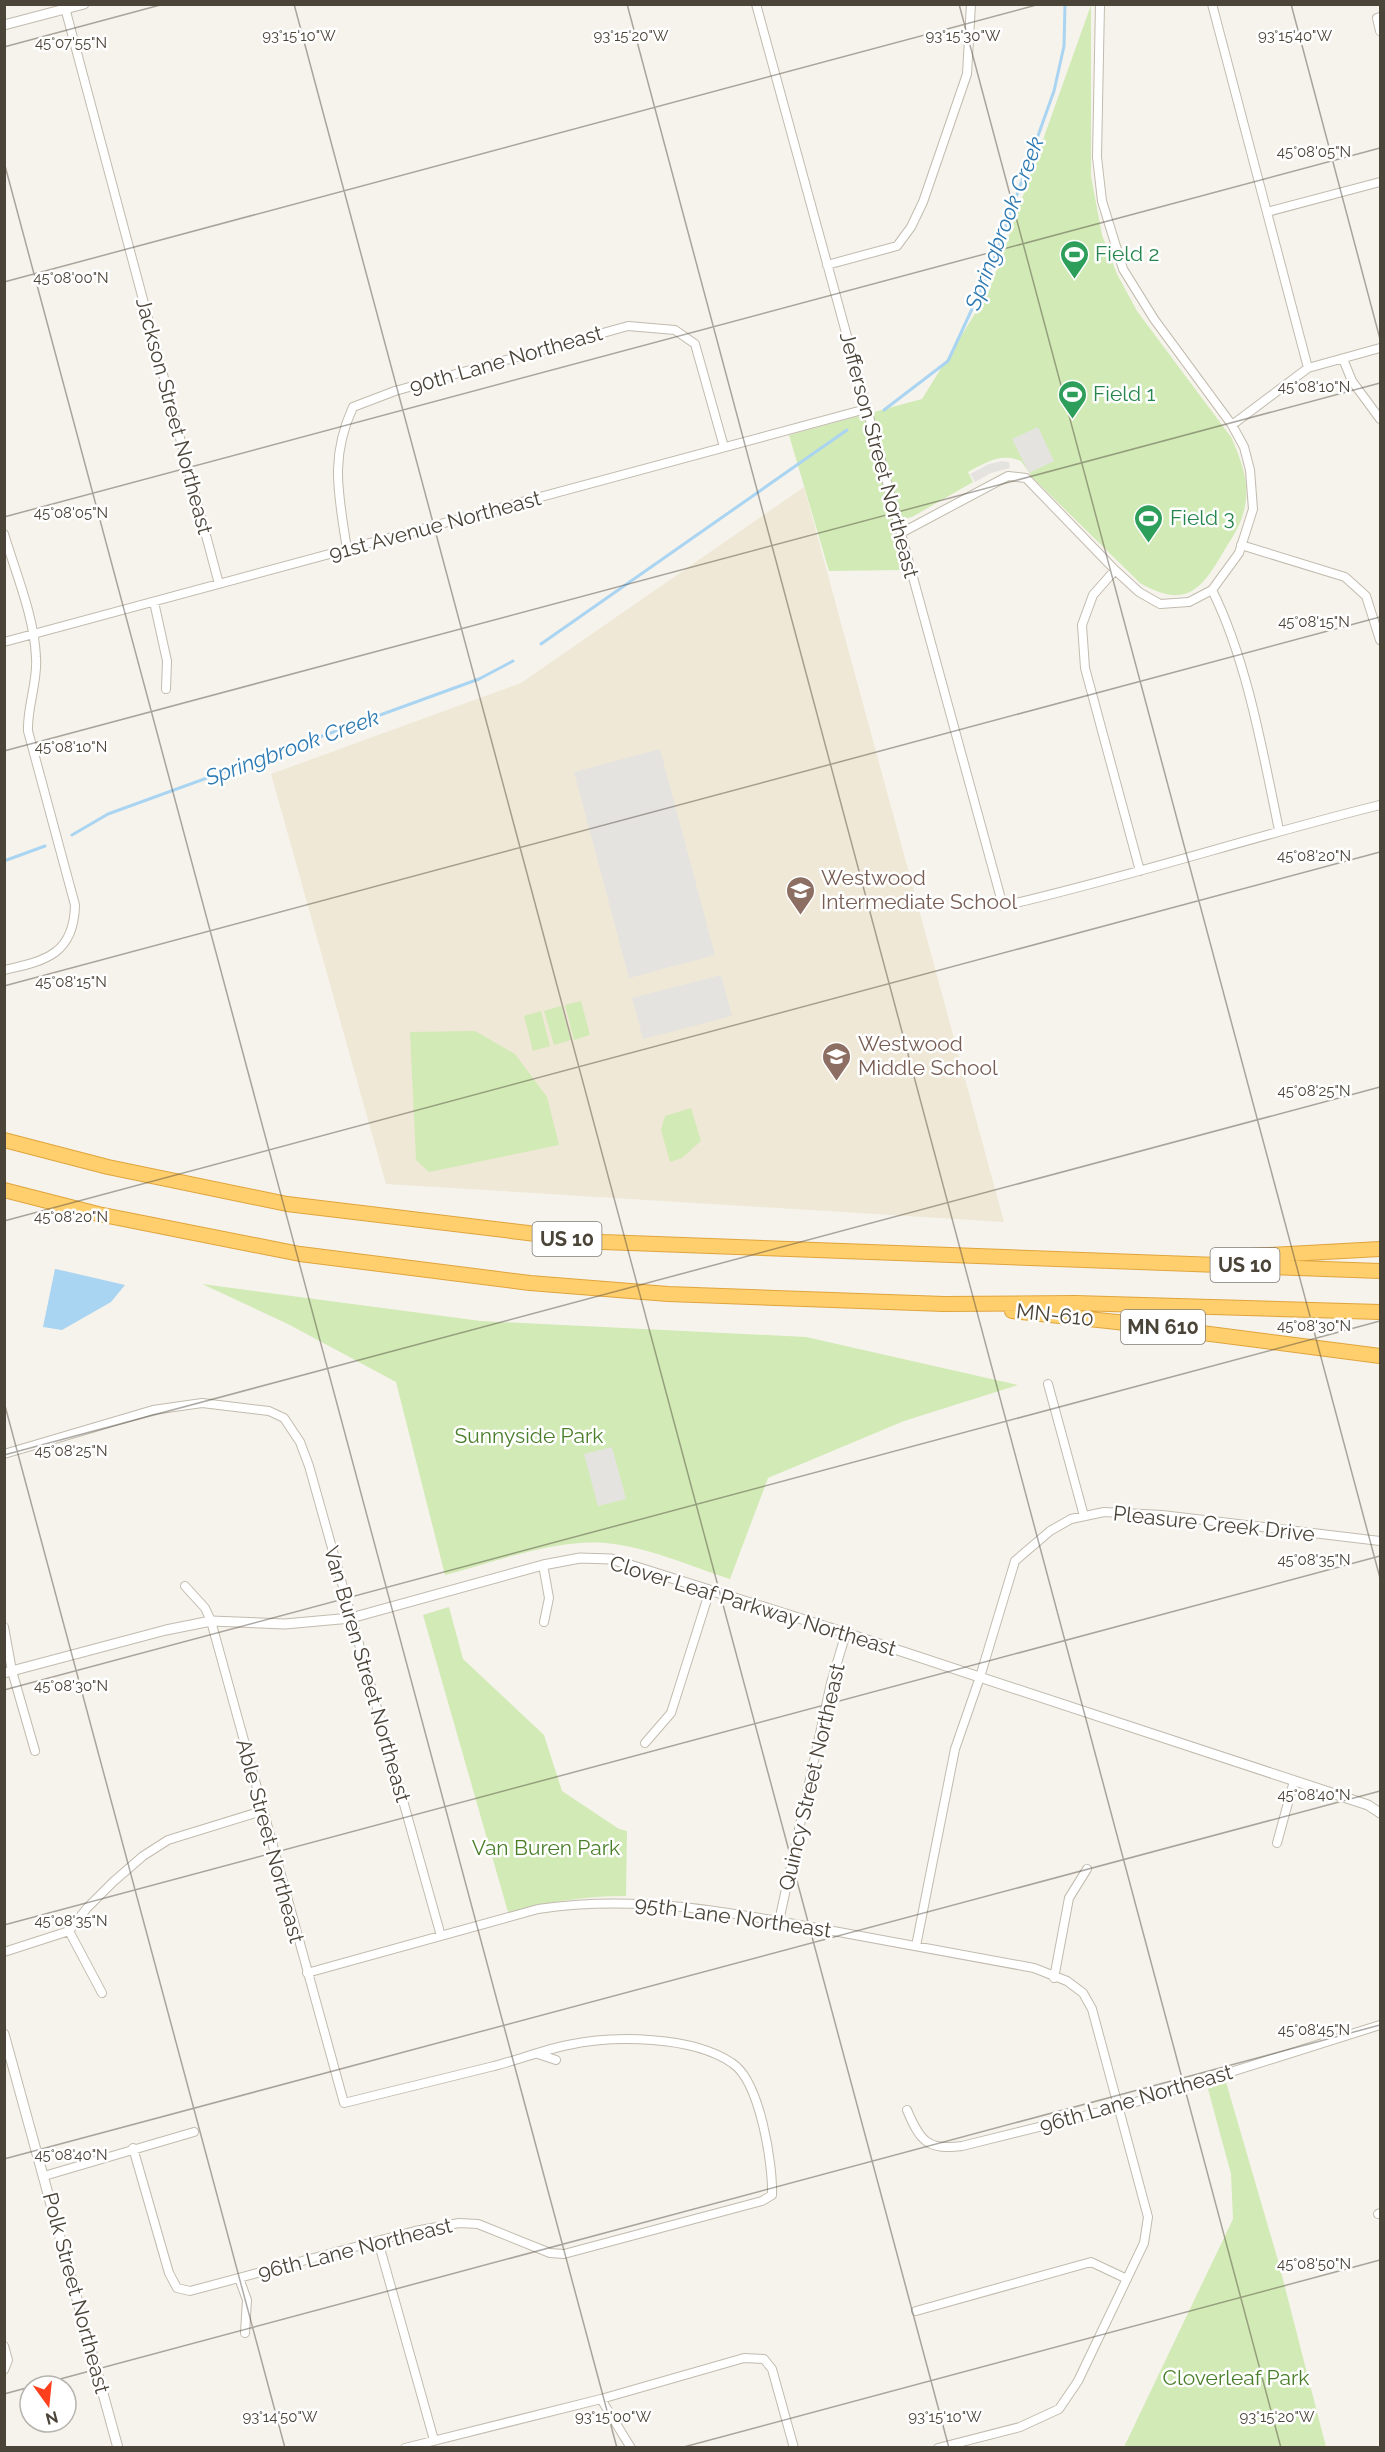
<svg xmlns="http://www.w3.org/2000/svg" width="1385" height="2452" viewBox="0 0 1385 2452" font-family="Raleway,sans-serif">
<rect width="100%" height="100%" fill="#f6f3ec"/>
<path fill="#efe8d6" d="M804,487l200,735 -618,-38 -115,-410 250,-91z"/>
<path fill="#d2eab5" d="M1091,5v171l11,59 15,39 20,37 94,126c9,20 17,40 15,62 -2,20 -10,33 -21,50 -23,40 -38,61 -85,34l-108,-106 -11,-16c-20,-9 -36,2 -53,11l5,10 -61,35 -23,5 14,48 -74,1 -40,-136 133,-36 67,-108z
M581,1001l9,34 -16,5 -9,-35z
M561,1006l10,34 -17,5 -10,-34z
M541,1011l9,35 -17,5 -9,-35z
M475,1031l40,23 32,43 12,48 -130,27 -13,-12 -6,-128z
M691,1108l10,33 -19,17 -12,4 -9,-32 4,-14z
M202,1284l279,37 325,16 212,48 -114,36 -136,57 -38,101c-40,-13 -82,-32 -124,-36 -53,-4 -110,19 -161,32l-49,-193 -108,-58z
M449,1607l14,52 81,76 18,56 57,38 8,2 -1,65c-40,0 -79,6 -118,16l-85,-297z
M1226,2082l53,182 47,183h-202l109,-228 -2,-45 -23,-85z"/>
<path fill="#e5e3e0" d="M1038,427l16,34 -25,12 -17,-34z
M1002,461l7,1 1,6 -19,5 -16,9 -5,-8 19,-10z
M660,749l55,206 -86,23 -55,-206z
M721,975l11,41 -89,23 -11,-41z
M612,1447l14,52 -28,7 -14,-52z"/>
<path fill="#a9d4f2" d="M55,1269h1l69,16 -14,17 -49,28 -19,-3z"/>
<g fill="none" stroke-linecap="round" stroke-linejoin="round">
<path stroke="#a9d4f2" stroke-width="3" d="M884,410l64,-49 42,-91 64,-179 10,-45 1,-42
M541,644l306,-214
M72,835l36,-21 371,-135 34,-18
M4,861l41,-15"/>
<defs>
<path id="minor" d="M64,4l155,580
M756,4l247,902c127,-29 251,-70 377,-101
M1212,4l96,364
M1380,17l-3,1 3,13
M1267,212l113,-30
M827,265l70,-19 14,-19 12,-25 44,-128 4,-70
M1343,359l9,22 28,38
M1232,425l76,-57 72,-20
M901,533l107,-57 18,2 89,92 24,22 21,12 29,-2 23,-12 27,-37 14,-44 -3,-39 -6,-23 -12,-22 -78,-106 -31,-50 -21,-68 -5,-44 3,-153
M4,534c12,40 30,82 32,123 2,25 -9,49 -8,74l47,174c-1,48 -28,56 -71,65
M1241,545l104,32 21,19 14,44
M347,550c-8,-55 -18,-91 6,-143l42,-16 233,-65 47,4 20,14 29,103
M1115,570l-22,25 -11,30 3,43 55,203
M1212,590c35,70 51,163 67,240
M154,602l13,59 -1,28
M4,642l862,-233
M1048,1384l36,132
M4,1454l149,-44 49,-7 67,8 15,7 16,24 9,24 132,470
M543,1565l6,33 -5,24
M4,1627l8,44 23,80
M645,1743l26,-30 39,-123
M1277,1843l17,-62
M779,1921l52,-238 15,-50
M69,1931l33,62
M916,1946l39,-197 25,-72 35,-116 35,-30 21,-12 33,-7 58,3 218,26
M4,1952l65,-21 18,-23 26,-26 30,-26 25,-16 94,-29
M307,1973l231,-64c98,-15 193,3 290,21 69,13 138,25 206,38l33,13 16,12 9,16 56,208 -4,26 -66,138 -19,28 -39,18 -82,21
M1054,1978l15,-80 18,-29
M538,2054l18,6
M907,2110c13,31 21,41 55,36l158,-39 260,-82
M133,2148l36,125 8,15 13,3 225,-60 44,-8 19,1 72,29 14,1 198,-53 10,-6c1,-31 -12,-114 -40,-132 -39,-27 -118,-28 -164,-18 -26,5 -52,16 -78,22 -49,12 -98,24 -146,36l-133,-482 -6,-13 -20,-22
M44,2176l150,-44
M1378,2214l2,-1
M378,2241l56,199
M239,2278l8,22 -2,33
M916,2311l175,-49 36,17
M4,2346l4,14 -4,10
M601,2399l30,49
M405,2448l196,-49 143,-41 20,1 8,10 22,79"/>
<path id="tertiary" d="M4,25l80,-21
M4,1673l162,-43 45,-9 74,3 66,-6 192,-53 37,-7 31,1 235,74 522,172 12,8
M4,2034l114,414"/>
<path id="motorway" d="M4,1140l104,27 179,37 316,38 777,29
M4,1190l94,24 202,40 230,29 138,11 276,10 131,-1 305,9
M1233,1257l147,-8
M1012,1311l105,11 263,34"/>
</defs>
<use href="#minor" stroke="#c2bbae" stroke-width="10"/>
<use href="#tertiary" stroke="#c2bbae" stroke-width="11"/>
<use href="#motorway" stroke="#e0a43c" stroke-width="16"/>
<use href="#minor" stroke="#fff" stroke-width="8"/>
<use href="#tertiary" stroke="#fff" stroke-width="9"/>
<use href="#motorway" stroke="#ffcf6e" stroke-width="14"/>
</g>
<path fill="none" stroke="#4b4439" stroke-width="1.5" stroke-opacity="0.45" d="M294,4l655,2444M627,4l654,2444M959,4l421,1574M1291,4l89,335M4,47l160,-43M4,162l613,2286M4,282l1036,-278M4,517l1376,-369M4,751l1376,-368M4,986l1376,-369M4,1221l1376,-369M4,1402l281,1046M4,1455l1376,-368M4,1690l1376,-369M4,1925l1376,-369M4,2159l1376,-368M34,2386l1346,-361M4,2394l26,-7M680,2448l700,-188"/>
<defs>
<symbol id="stadium-pin" viewBox="-11 -11 22 30"><path d="M0 17L-7.5 6A9.5 9.5 0 1 1 7.5 6Z" fill="#2e9e5b" stroke="#fff"/><path d="M0-5a6.5 5 0 1 0 0 10a6.5 5 0 1 0 0-10ZM-3.5-1.8h7v3.6h-7Z" fill="#fff"/></symbol>
<symbol id="school-pin" viewBox="-11 -11 22 30"><path d="M0 17L-7.5 6A9.5 9.5 0 1 1 7.5 6Z" fill="#8d6e63" stroke="#fff"/><path d="M0-5L7-2L0 1L-7-2ZM-4 1L0 2.5L4 1V4Q0 6-4 4Z" fill="#fff"/></symbol>
</defs>
<g fill-rule="evenodd">
<use href="#stadium-pin" x="1058" y="238" width="33" height="45"/>
<use href="#stadium-pin" x="1056" y="378" width="33" height="45"/>
<use href="#stadium-pin" x="1132" y="502" width="33" height="45"/>
<use href="#school-pin" x="784" y="874" width="33" height="45"/>
<use href="#school-pin" x="820" y="1040" width="33" height="45"/>
</g>
<g text-anchor="middle" stroke-width="5" stroke-linejoin="round" paint-order="stroke">
<g fill="#fff" stroke="#817c74" stroke-width="1.5">
<rect x="532.5" y="1222" width="69" height="34" rx="4.5"/>
<rect x="1210.5" y="1248" width="69" height="34" rx="4.5"/>
<rect x="1121" y="1310" width="84" height="34" rx="4.5"/>
</g>
<g font-size="20" font-weight="bold" fill="#4b4439">
<text x="567" y="1246">US 10</text>
<text x="1245" y="1272">US 10</text>
<text x="1163" y="1334">MN 610</text>
</g>
<g font-size="21" fill="#27864d" stroke="#fff" text-anchor="start">
<text x="1095" y="261">Field 2</text>
<text x="1093" y="401">Field 1</text>
<text x="1170" y="525">Field 3</text>
</g>
<g font-size="21" fill="#4b4439" stroke="#fff">
<text transform="translate(506 360) rotate(-16)" y="7">90th Lane Northeast</text>
<text transform="translate(174 416) rotate(75)" y="7">Jackson Street Northeast</text>
<text transform="translate(879 455) rotate(75)" y="7">Jefferson Street Northeast</text>
<text transform="translate(435 526) rotate(-15)" y="7">91st Avenue Northeast</text>
<text transform="translate(1055 1315) rotate(6)" y="7">MN-610</text>
<text transform="translate(1214 1524) rotate(6)" y="7">Pleasure Creek Drive</text>
<text transform="translate(753 1606) rotate(17)" y="7">Clover Leaf Parkway Northeast</text>
<text transform="translate(367 1674) rotate(74)" y="7">Van Buren Street Northeast</text>
<text transform="translate(812 1777) rotate(-77)" y="7">Quincy Street Northeast</text>
<text transform="translate(270 1841) rotate(75)" y="7">Able Street Northeast</text>
<text transform="translate(733 1917) rotate(8)" y="7">95th Lane Northeast</text>
<text transform="translate(1136 2099) rotate(-16)" y="7">96th Lane Northeast</text>
<text transform="translate(355 2249) rotate(-14)" y="7">96th Lane Northeast</text>
<text transform="translate(76 2293) rotate(75)" y="7">Polk Street Northeast</text>
</g>
<g font-size="21" fill="#785e54" stroke="#fff" text-anchor="start">
<text x="821" y="885">Westwood<tspan x="821" dy="24">Intermediate School</tspan></text>
<text x="858" y="1051">Westwood<tspan x="858" dy="24">Middle School</tspan></text>
</g>
<g font-size="21" fill="#4a7f2a" stroke="#fff">
<text x="529" y="1443">Sunnyside Park</text>
<text x="546" y="1855">Van Buren Park</text>
<text x="1236" y="2385">Cloverleaf Park</text>
</g>
<g font-size="22" font-style="italic" fill="#2e7ab2" stroke="#fff">
<text transform="translate(1004 223) rotate(-69)" y="8">Springbrook Creek</text>
<text transform="translate(292 747) rotate(-20)" y="8">Springbrook Creek</text>
</g>
</g>
<g font-size="15" text-anchor="middle" fill="#4b4439" stroke="#fff" stroke-width="5" stroke-linejoin="round" paint-order="stroke">
<text x="299" y="41">93°15'10"W</text>
<text x="631" y="41">93°15'20"W</text>
<text x="963" y="41">93°15'30"W</text>
<text x="1295" y="41">93°15'40"W</text>
<text x="71" y="48">45°07'55"N</text>
<text x="1314" y="157">45°08'05"N</text>
<text x="71" y="283">45°08'00"N</text>
<text x="1314" y="392">45°08'10"N</text>
<text x="71" y="518">45°08'05"N</text>
<text x="1314" y="627">45°08'15"N</text>
<text x="71" y="752">45°08'10"N</text>
<text x="1314" y="861">45°08'20"N</text>
<text x="71" y="987">45°08'15"N</text>
<text x="1314" y="1096">45°08'25"N</text>
<text x="71" y="1222">45°08'20"N</text>
<text x="1314" y="1331">45°08'30"N</text>
<text x="71" y="1456">45°08'25"N</text>
<text x="1314" y="1565">45°08'35"N</text>
<text x="71" y="1691">45°08'30"N</text>
<text x="1314" y="1800">45°08'40"N</text>
<text x="71" y="1926">45°08'35"N</text>
<text x="1314" y="2035">45°08'45"N</text>
<text x="71" y="2160">45°08'40"N</text>
<text x="1314" y="2269">45°08'50"N</text>
<text x="280" y="2422">93°14'50"W</text>
<text x="613" y="2422">93°15'00"W</text>
<text x="945" y="2422">93°15'10"W</text>
<text x="1277" y="2422">93°15'20"W</text>
</g>
<rect width="1385" height="2452" fill="none" stroke="#4b4439" stroke-width="12"/>
<g transform="translate(48 2404) rotate(165)"><circle r="28" fill="#ffffff" stroke="#b7b4b0" stroke-width="1.5"/>
<path d="M0-4.5L10 22L0 15L-10 22Z" fill="#fc3f1d"/>
<text y="-9" font-size="16" font-weight="bold" text-anchor="middle" fill="#4b4439">N</text>
</g>
</svg>
